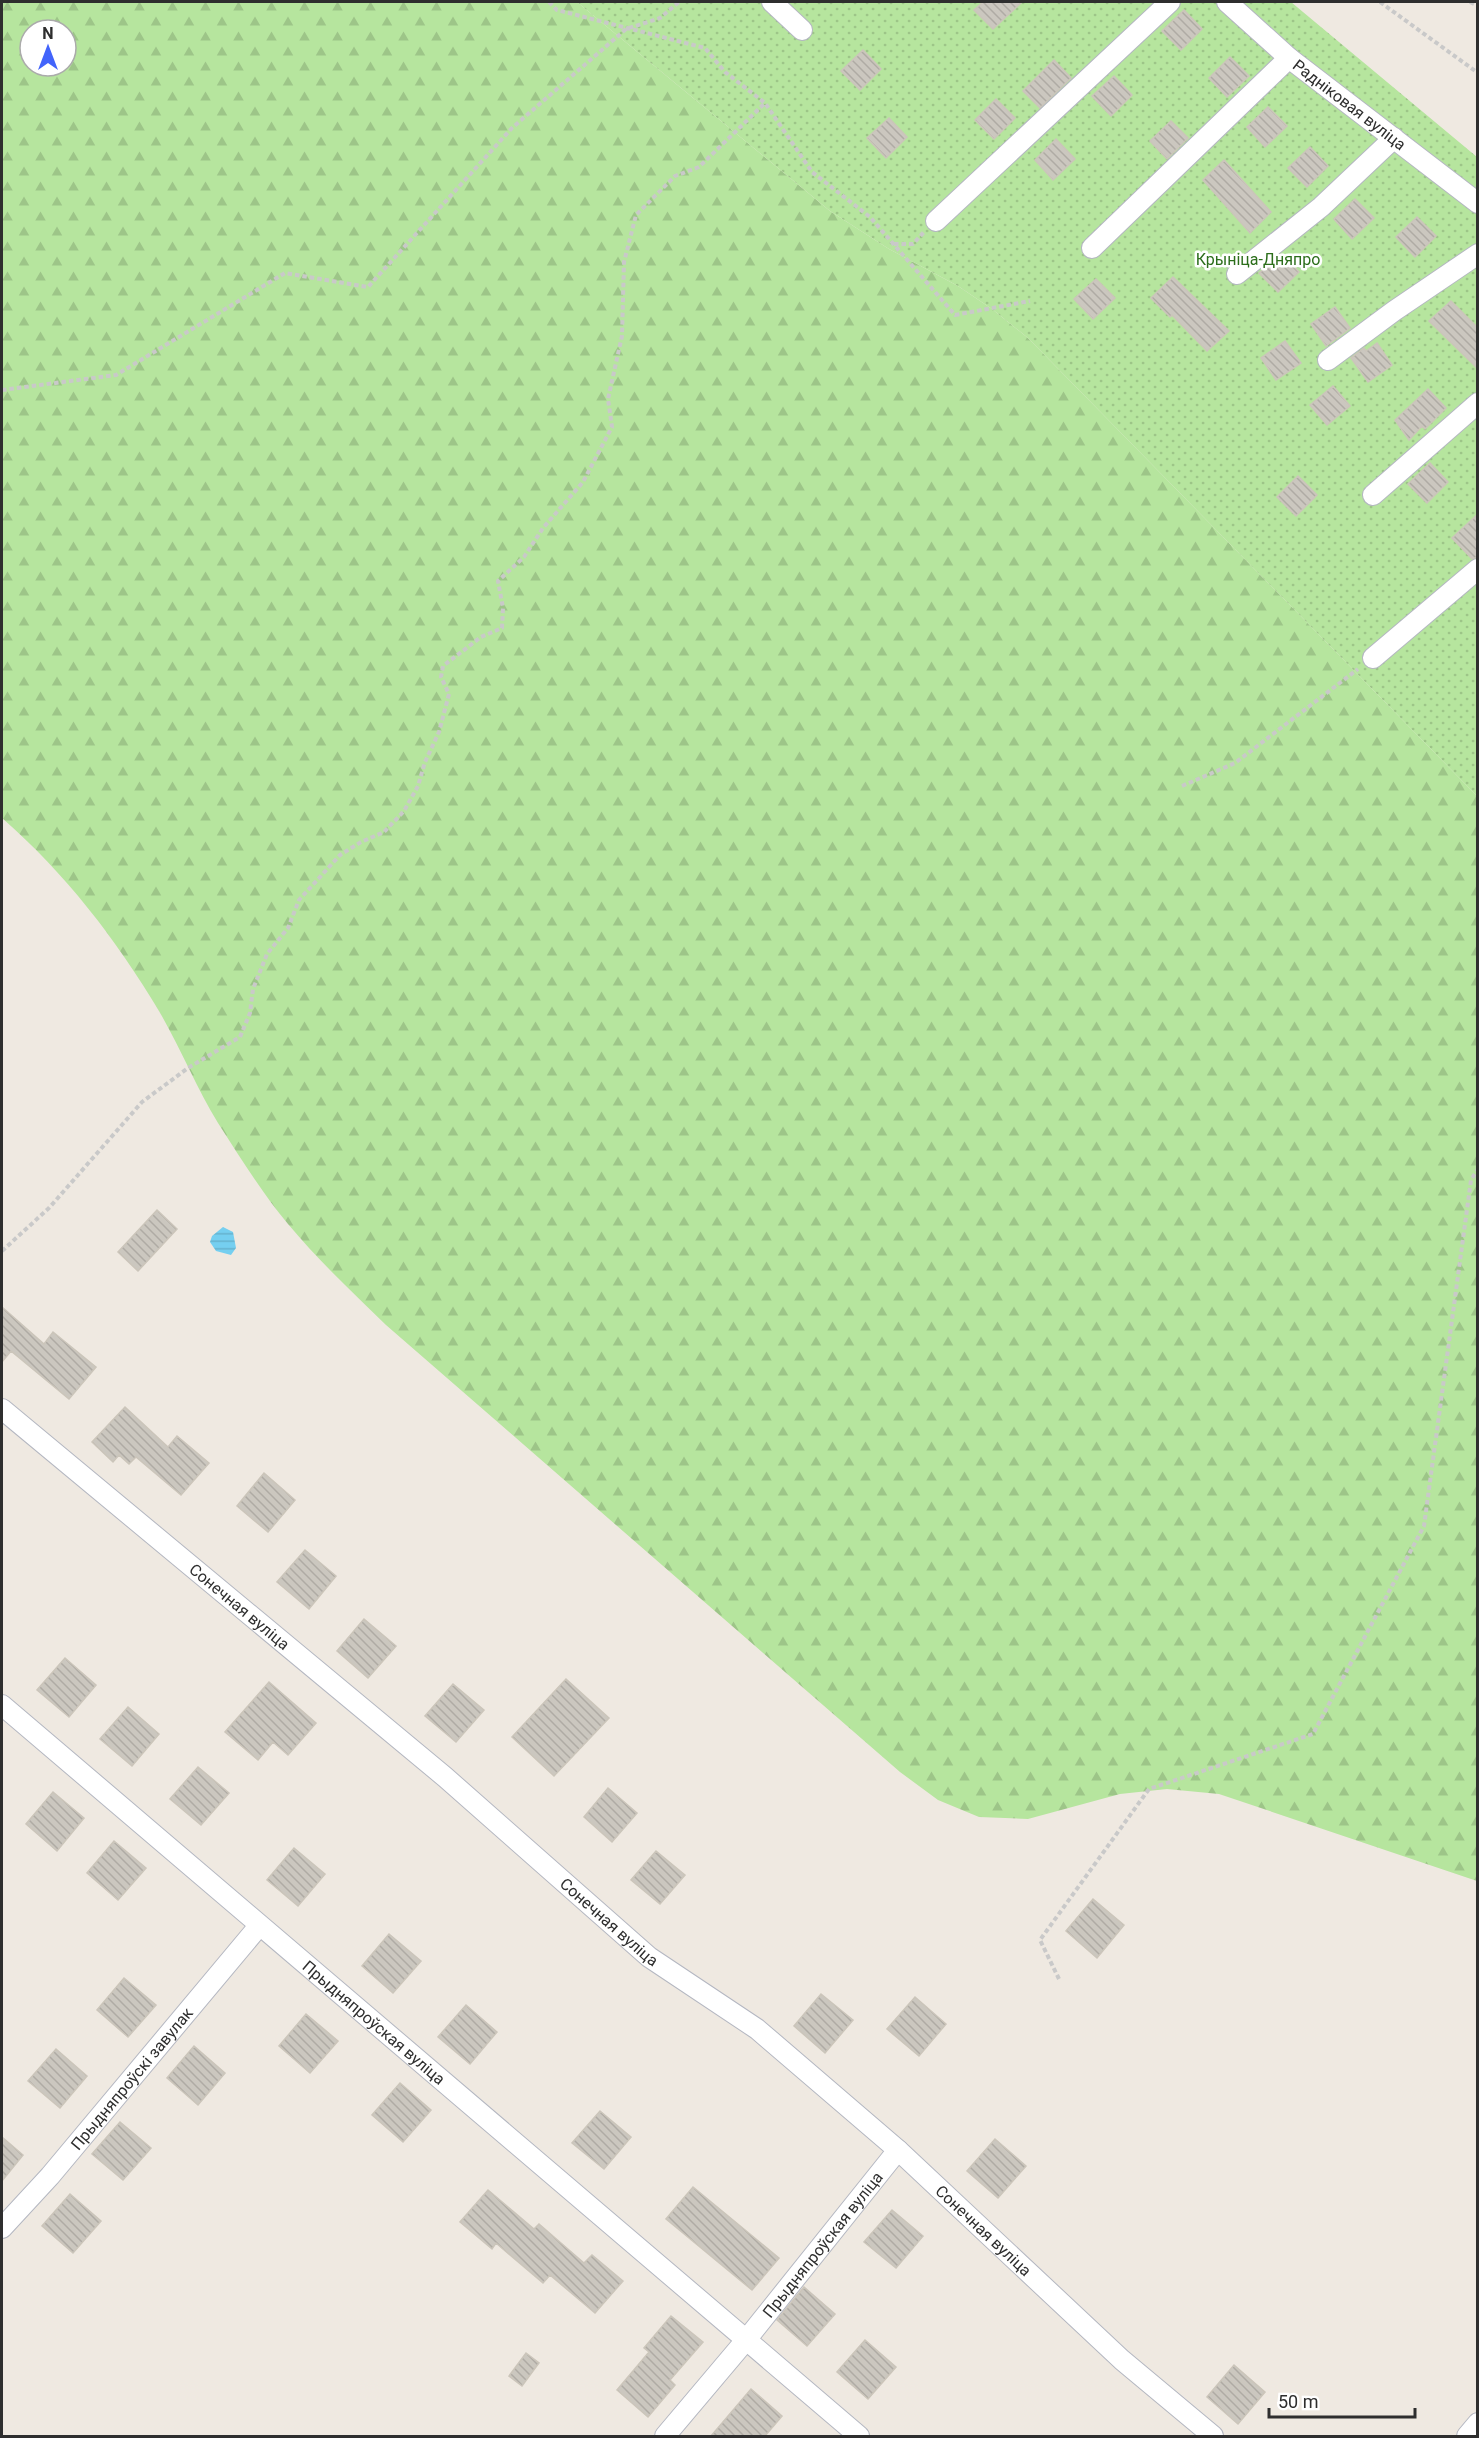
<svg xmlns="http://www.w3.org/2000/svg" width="1479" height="2438" viewBox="0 0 1479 2438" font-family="Roboto,sans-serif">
<defs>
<pattern id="forest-firs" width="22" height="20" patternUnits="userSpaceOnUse" patternTransform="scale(1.5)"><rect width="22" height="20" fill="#b6e59e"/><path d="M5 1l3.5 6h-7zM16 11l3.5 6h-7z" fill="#9dc588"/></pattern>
<pattern id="garden-dots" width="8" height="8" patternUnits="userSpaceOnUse" patternTransform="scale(1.5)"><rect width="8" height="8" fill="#b6e59e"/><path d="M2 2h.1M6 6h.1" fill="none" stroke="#9dc588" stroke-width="1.8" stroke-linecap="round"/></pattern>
<pattern id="water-rules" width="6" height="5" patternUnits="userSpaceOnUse" patternTransform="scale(1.5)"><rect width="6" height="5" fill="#75cff0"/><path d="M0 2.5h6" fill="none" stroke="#66b2ce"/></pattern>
<pattern id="building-back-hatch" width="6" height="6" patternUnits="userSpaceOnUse" patternTransform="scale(1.5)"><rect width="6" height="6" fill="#cbc7bf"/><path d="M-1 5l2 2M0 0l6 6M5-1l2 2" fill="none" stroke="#afaba4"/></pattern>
</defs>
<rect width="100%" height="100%" fill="#efe9e1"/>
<path fill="url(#forest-firs)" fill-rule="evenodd" d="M2,2h575l253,209 59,38 69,37 34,23 36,29 449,458v1085l-258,-87 -52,-5 -47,5 -92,25 -49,-2 -41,-17 -38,-28 -514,-447c-34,-33 -68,-65 -98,-101 -26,-31 -48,-67 -70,-101 -22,-36 -38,-76 -59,-112 -43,-72 -94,-138 -157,-193zM30,30h36v36h-36z"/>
<path fill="url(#garden-dots)" d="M577,2h714l186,155v639l-449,-458 -36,-29 -34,-23 -69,-37 -59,-38z"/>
<path fill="url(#water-rules)" d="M223,1227l10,5 3,16 -5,7 -15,-4 -6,-9 2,-6z"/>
<path fill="url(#building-back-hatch)" stroke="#cbc5ba" stroke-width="1.5" d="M983,2h39l-29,27 -19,-19z
M1184,10l18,19 -21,21 -19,-19z
M863,50l18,19 -21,21 -19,-19z
M1230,57l19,19 -22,21 -18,-19z
M1054,60l17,18 -31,30 -17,-17z
M1114,76l18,19 -21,21 -19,-20z
M996,99l19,19 -21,21 -19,-19z
M1268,107l19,19 -22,21 -18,-20z
M889,118l18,19 -21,21 -19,-20z
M1171,121l17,17 -21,21 -17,-18z
M1056,139l19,20 -22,21 -18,-20z
M1310,147l18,19 -21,21 -19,-19z
M1224,160l47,52 -21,21 -47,-53z
M1355,199l19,19 -22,21 -18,-20z
M1417,217l19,19 -21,21 -19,-20z
M1282,254l17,18 -21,20 -19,-19z
M1173,277l56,54 -22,20 -35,-36 -2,2 -19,-19z
M1096,279l19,19 -22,21 -19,-20z
M1451,301l27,27v41l-49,-48z
M1335,307l15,21 -24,18 -15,-22z
M1285,341l16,22 -25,17 -15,-22z
M1377,343l15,22 -24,17 -17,-24 13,-10 2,3z
M1333,386l17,20 -23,19 -17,-20z
M1428,389l18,19 -21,21 -3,-3 -13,14 -14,-20z
M1430,463l18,19 -21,21 -19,-19z
M1298,476l19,19 -21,21 -19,-19z
M1478,514v43l-6,2 -20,-21z
M157,1210l20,19 -39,42 -20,-19z
M2,1307l42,37 9,-12 43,35 -27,32 -58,-48 -9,11z
M125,1407l43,40 9,-11 32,27 -28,32 -45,-38 -7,7 -10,-9 -6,7 -21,-20z
M264,1473l31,27 -27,32 -31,-26z
M305,1550l31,26 -27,33 -32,-27z
M364,1619l32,27 -28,32 -31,-27z
M65,1658l31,27 -27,32 -32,-27z
M566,1679l43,39 -55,58 -42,-39z
M269,1682l47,41 -28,32 -15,-13 -15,18 -33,-28z
M453,1684l31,26 -28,32 -31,-26z
M128,1707l31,27 -27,32 -32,-27z
M198,1767l31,26 -28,32 -31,-26z
M608,1788l29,25 -25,29 -28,-25z
M53,1792l31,26 -27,33 -31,-27z
M114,1841l32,27 -28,32 -31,-27z
M294,1848l31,26 -27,32 -31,-26z
M656,1851l29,24 -25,29 -29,-24z
M1093,1899l31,26 -27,33 -31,-27z
M389,1934l32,27 -28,32 -31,-27z
M124,1978l32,27 -28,32 -31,-27z
M821,1994l32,26 -28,33 -31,-27z
M915,1997l31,27 -27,32 -32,-27z
M466,2005l31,27 -27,32 -32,-27z
M306,2014l32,27 -28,32 -31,-27z
M194,2046l31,27 -27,32 -31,-27z
M56,2049l31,27 -27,32 -32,-27z
M400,2083l31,27 -28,32 -31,-27z
M600,2111l31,26 -27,32 -32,-26z
M120,2122l31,26 -28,32 -31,-26z
M2,2137l21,18 -21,26z
M995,2139l31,27 -28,32 -31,-27z
M693,2187l86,71 -27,32 -86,-71z
M488,2190l46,39 5,-5 45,39 8,-8 31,26 -28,32 -45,-38 -7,8 -47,-40 -4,6 -32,-27z
M70,2194l31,27 -28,32 -31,-27z
M892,2210l31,26 -27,32 -32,-26z
M804,2287l31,27 -28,32 -30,-26z
M671,2316l32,26 -33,38 5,5 -27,32 -31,-27 32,-38 -5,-4z
M865,2340l31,27 -28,32 -31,-27z
M526,2353l13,10 -17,23 -13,-10z
M1234,2365l31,27 -27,32 -31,-27z
M751,2389l31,27 -17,20h-54z"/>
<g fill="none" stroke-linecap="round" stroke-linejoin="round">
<defs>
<g id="minor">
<path d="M772,2l30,28"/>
<path id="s1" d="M1227,2l62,56 189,145"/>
<path d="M936,221l234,-219"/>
<path d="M1092,248l197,-190"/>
<path d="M1237,274l84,-67 73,-69"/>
<path d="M1328,360l66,-49 84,-57"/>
<path d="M1373,495l105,-92"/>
<path d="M1373,658l105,-89"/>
<path id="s2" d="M2,1409l443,368 204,180 108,72 141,121 224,210 91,76"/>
<path id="s3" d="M2,1705l857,731"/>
<path id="s4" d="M2,2228l48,-52 209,-250"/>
<path id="s5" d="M665,2436l81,-96 152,-190"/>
<path d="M1467,2436l11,-13"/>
</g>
</defs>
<use href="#minor" stroke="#b4b7c1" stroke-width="22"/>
<path stroke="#c9c9c9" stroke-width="4" stroke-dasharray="4.5 3" stroke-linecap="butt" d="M549,2l8,8 148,38 20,24 40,31 47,69 58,45 85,98 75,-14
M1380,2l98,71
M1470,2l8,4
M894,244h19l11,-12
M2,390l114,-15 169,-102 83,14 144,-159 114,-99 34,-11 19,-16
M1182,786l53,-23 123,-94
M2,1251l47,-43 93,-106 46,-34 52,-31 10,-24 3,-24 14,-35 21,-26 11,-28 41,-45 21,-13 23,-10 20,-21 14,-25 7,-24 14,-30 10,-38 -8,-17 2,-11 38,-29 21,-9 1,-20 -5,-27 26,-24 19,-29 40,-46 29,-55 -4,-28 14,-63 2,-74 12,-47 39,-39 24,-9 66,-64
M1059,1979l-19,-39 109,-151 164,-55 111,-208 47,-346 7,-11"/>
<use href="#minor" stroke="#fff" stroke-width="20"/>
</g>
<g text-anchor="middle" stroke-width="5" stroke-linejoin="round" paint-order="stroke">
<g font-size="16" fill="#2e2e2e" stroke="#fff">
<text dy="6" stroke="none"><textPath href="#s1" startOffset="160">Радніковая вуліца</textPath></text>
<text dy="6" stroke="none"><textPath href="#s2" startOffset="309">Сонечная вуліца</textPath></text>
<text dy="6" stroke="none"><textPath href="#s2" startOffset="795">Сонечная вуліца</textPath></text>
<text dy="6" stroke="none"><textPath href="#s3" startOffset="489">Прыдняпроўская вуліца</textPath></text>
<text dy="6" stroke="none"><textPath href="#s4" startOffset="198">Прыдняпроўскі завулак</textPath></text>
<text dy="6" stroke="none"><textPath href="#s2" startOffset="1281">Сонечная вуліца</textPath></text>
<text dy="6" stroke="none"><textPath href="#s5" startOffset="248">Прыдняпроўская вуліца</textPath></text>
</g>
<g font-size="16" fill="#2c6e1b" stroke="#fff">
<text x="1258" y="265">Крыніца-Дняпро</text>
</g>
</g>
<rect width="1479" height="2438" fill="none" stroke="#2e2e2e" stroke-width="6"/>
<g transform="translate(48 48)"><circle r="28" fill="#ffffff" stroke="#ababab" stroke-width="1.5"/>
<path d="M0-4.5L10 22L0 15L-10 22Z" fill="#4264fb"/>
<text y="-9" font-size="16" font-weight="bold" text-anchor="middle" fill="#2e2e2e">N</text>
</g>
<path d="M1269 2408v9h146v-9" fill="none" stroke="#2e2e2e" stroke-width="3"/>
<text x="1278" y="2408" font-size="18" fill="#2e2e2e" stroke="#ffffff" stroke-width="4.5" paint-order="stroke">50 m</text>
</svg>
